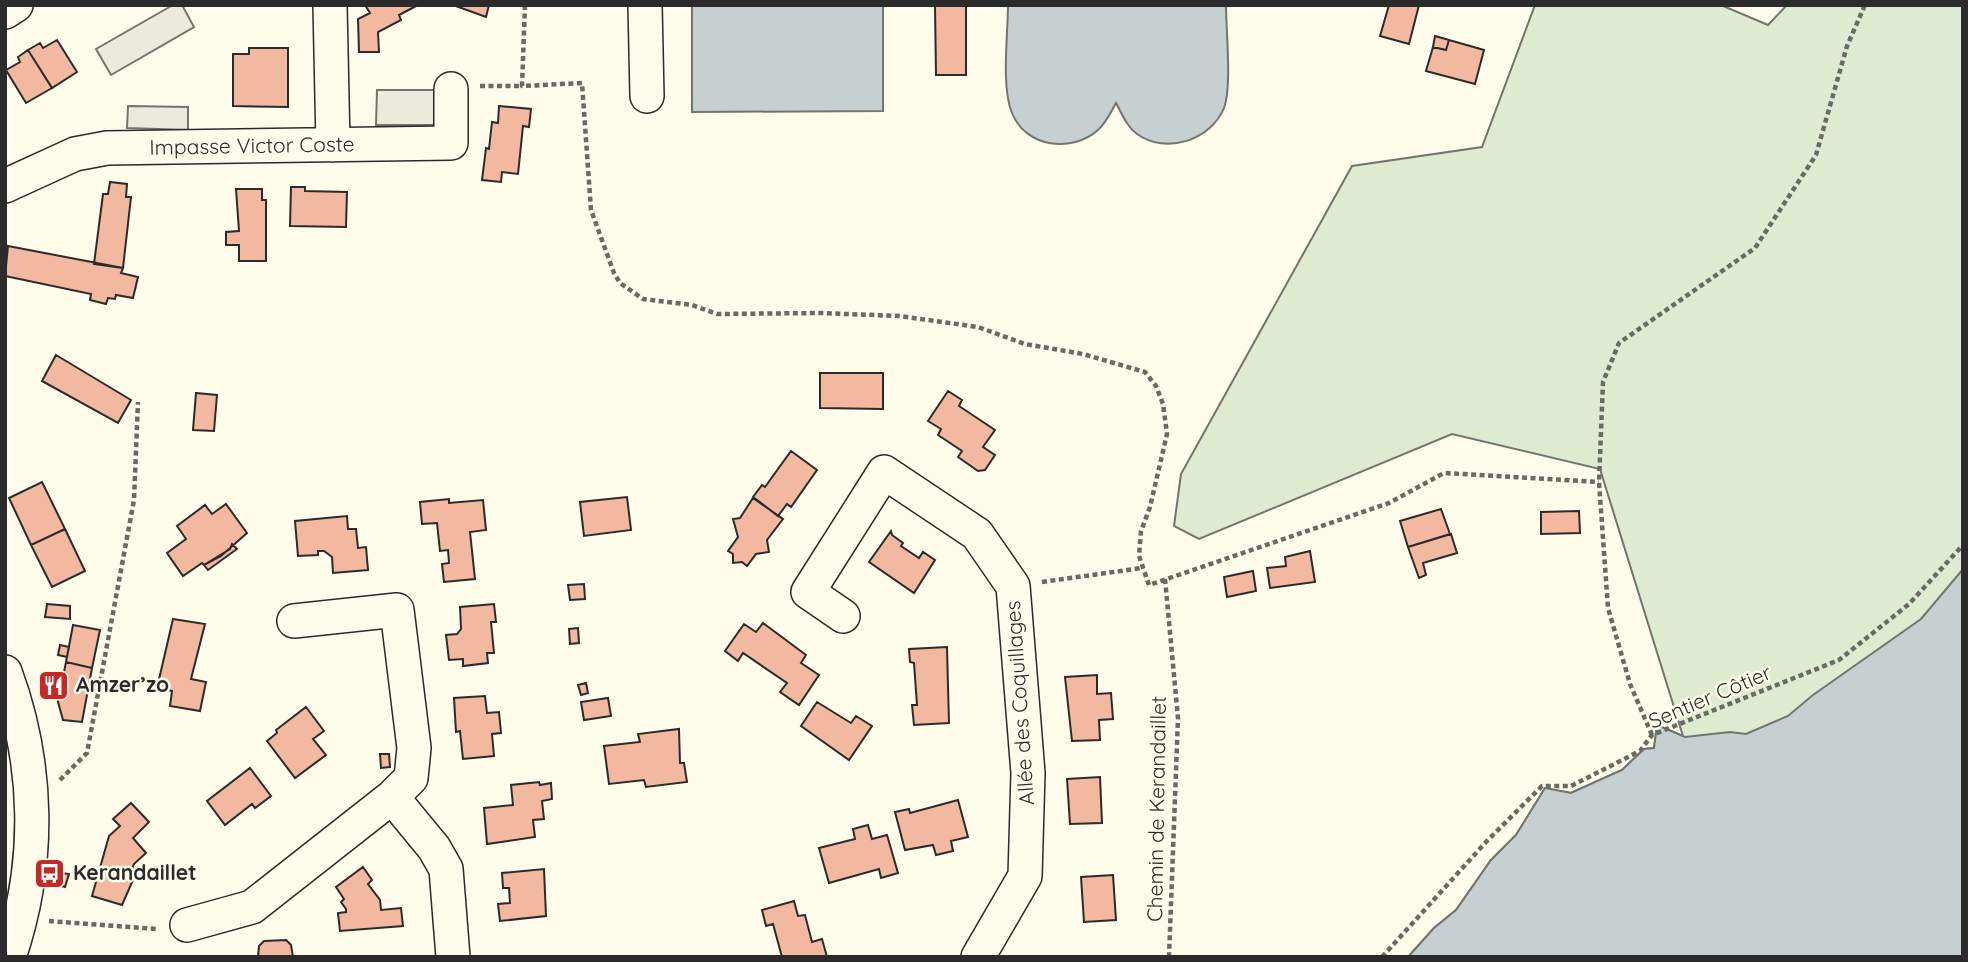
<svg xmlns="http://www.w3.org/2000/svg" width="1968" height="962" viewBox="0 0 1968 962" font-family="Quicksand,sans-serif">
<rect width="100%" height="100%" fill="#fdfbea"/>
<path fill="#deebd1" stroke="#74746e" stroke-width="2" d="M1535,5h186l47,20 19,-20h176v952h-555l26,-29 22,-18 35,-50 25,-25 29,-47 26,5 51,-23 22,-21 10,-1 3,-23 26,11 -83,-267 -148,-35 -253,105 -25,-13 7,-52 171,-308 130,-19z"/>
<path fill="#eceadb" stroke="#74746e" stroke-width="2" d="M173,5h9l12,22 -83,48 -15,-26z
M377,90h57v35h-58z
M128,106l60,1v23l-61,-2z"/>
<path fill="#c7d0d0" stroke="#74746e" stroke-width="2" d="M692,5h191v106l-191,1z
M1008,5h218c0,25 6,82 -2,103 -13,32 -58,47 -87,26 -10,-7 -15,-20 -21,-31 -5,9 -10,20 -18,27 -26,23 -72,18 -86,-17 -11,-26 -4,-79 -4,-108z
M1963,569v388h-555l26,-29 22,-18 35,-50 25,-25 29,-47 26,5 51,-23 22,-21 10,-1 3,-23 28,12 45,-5 16,2 42,-18 25,-21 108,-76z"/>
<path fill="#f2b8a0" stroke="#2b2b2b" stroke-width="2" d="M365,5h53l-19,10 2,5 -23,12 1,20h-20l-1,-33 12,-6z
M453,5h36l-3,12z
M935,5h31v70h-30z
M1389,5h30l-10,39 -29,-8z
M1435,36l14,4 -3,10 -13,-3z
M57,40l20,32 -25,16 -24,-38 12,-7 3,5z
M1449,40l35,10 -9,34 -49,-13 7,-24 13,3z
M249,48h39v59l-55,-1v-52h16z
M28,50l24,38 -26,15 -20,-33 14,-8 -2,-5z
M499,106l32,3 -2,18 -6,-1 -5,48 -16,-2 -1,10 -19,-2 4,-32 3,1 3,-27 6,1z
M110,182l17,2 -1,13h5l-8,71 -29,-4 9,-70h5z
M291,187h14v4l42,1 -1,35 -56,-1z
M236,189h26v11h4v61h-27v-16h-13v-13l13,-1z
M8,246l115,22 -2,5 17,4 -5,21 -17,-3 -1,4 -7,-1 -2,6 -16,-4 1,-6 -86,-18z
M56,355l75,45 -13,23 -76,-42z
M820,373h63v36l-63,-1z
M948,391l14,9 -3,6 36,24 -12,17 12,8 -10,15 -7,1 -20,-14 4,-6 -24,-16 3,-6 -13,-8z
M196,393l21,2 -3,36 -21,-1z
M791,451l26,19 -26,37 -4,-3 -9,12 -25,-19 9,-12 3,2z
M42,482l23,47 -34,16 -22,-47z
M627,497l4,33 -47,6 -4,-34z
M753,498l30,21 -16,21 2,12 -13,2 -9,12 -5,-4 -9,1v-9l-5,-3 10,-14 -5,-18 7,-1z
M449,499v4l34,-3 3,30 -16,2 5,47 -31,3 -2,-18 7,-1 -1,-13 -8,1 -3,-28 -15,1 -2,-22z
M226,504l21,29 -26,23 -17,9 -2,-2 -19,13 -16,-23 19,-14 -9,-13 28,-21 7,9z
M1441,509l9,25 -42,13 -8,-26z
M1579,511l1,22 -39,1v-22z
M347,516l1,13h8l2,19 8,-1 2,23 -35,3 -1,-16 -8,-6h-6v4l-20,1 -3,-35z
M65,529l20,42 -33,16 -21,-42z
M891,531l1,4 11,8 -2,3 18,12 4,-6 12,8 -21,33 -45,-31z
M1451,534l6,19 -34,10 3,12 -7,3 -11,-31z
M232,544l5,5 -29,21 -4,-5 26,-16z
M1310,551l5,31 -45,6 -3,-20 19,-2 -1,-9z
M1253,571l3,20 -29,6 -3,-20z
M584,584l1,15 -15,1 -2,-15z
M47,604l23,2v13l-25,-2z
M494,604l2,18h-5l3,31h-7l1,10 -25,3v-7l-14,1 -3,-25 11,-1 4,-5 -1,-22z
M173,619l32,5 -14,55 15,3 -6,29 -30,-5 2,-15 -15,-3z
M763,623l43,32 -5,8 18,12 -20,30 -19,-13 7,-9 -44,-30 -5,8 -13,-10 19,-27 12,8z
M73,625l27,5 -8,38 -26,-6z
M578,628l1,15 -9,1 -1,-15z
M60,645l9,2 -2,10 -9,-2z
M947,647l2,76 -35,2 -2,-20h5l-3,-42 -4,-1 -1,-13z
M66,662l26,6 -10,54 -19,-2 -5,-18z
M1097,675v19l14,-1 2,26 -14,1 1,20 -28,1 -7,-64z
M586,683l2,10 -7,2 -3,-10z
M485,696l2,17 12,-1 2,21 -9,1 2,22 -31,3 -3,-28 -4,1 -2,-34z
M608,698l3,18 -27,4 -3,-18z
M817,702l34,21 5,-7 16,10 -23,34 -48,-34z
M306,707l18,24 -11,8 13,16 -31,23 -28,-37 10,-8 -1,-3z
M679,729l1,34h4l3,19 -41,5 -2,-7 -35,4 -5,-38 36,-4 -2,-8z
M380,754h9l1,13 -9,1z
M250,768l21,28 -16,12 -3,-4 -27,21 -18,-24z
M1100,777l2,46 -32,1 -3,-45z
M539,782l1,3 11,-2 1,16 -10,2 2,18 -11,1 2,17 -48,7 -3,-36 29,-3 -2,-20z
M958,800l10,37 -17,4 2,10 -17,4 -3,-10 -28,5 -10,-38 14,-3 1,4z
M131,803l18,19 -16,16 13,15 -12,11 -2,5 5,2 -15,34 -30,-9 17,-60 11,-10 -7,-7z
M868,825l4,14 15,-4 11,38 -17,5 -2,-9 -50,14 -10,-35 36,-9 -2,-10z
M363,867l9,13 -4,4 12,16 1,10 20,-2 2,18 -63,5 -2,-18 8,-1v-3l-5,-7 3,-3 -8,-12z
M544,869l2,47 -46,5 -2,-17 12,-1 -1,-15h-6l-1,-15z
M62,873l7,1 -4,13 -7,-2z
M1113,875l3,45 -32,2 -3,-45z
M794,901l4,15 7,-1 7,27 10,-3 5,18h-45l-9,-33 -7,2 -4,-16z
M286,940l5,5 2,12h-35l1,-11 5,-5z"/>
<g fill="none" stroke-linecap="round" stroke-linejoin="round">
<defs>
<path id="minor" d="M330,5l3,140
M645,5l2,91
M5,12l11,-7
M5,186l70,-32 32,-6 344,-5v-54
M843,616l-35,-24 76,-120 93,62 36,52 15,187 -3,103 -47,81
M5,672c34,92 36,192 4,285
M392,797l42,51 12,21 7,88
M187,925l65,-18 140,-110 19,-19 3,-30 -17,-138 -103,11"/>
</defs>
<use href="#minor" stroke="#2b2b2b" stroke-width="36"/>
<path stroke="#6a6964" stroke-width="4.5" stroke-dasharray="5 3.5" stroke-linecap="butt" d="M525,5l-3,81 60,-3 9,127 23,63 6,10 23,16 49,6 25,9 104,-1 78,3 79,11 47,17 58,10 62,18 11,14 7,18 4,30 -17,73 -9,24 -2,25 10,29 240,-82 55,-30 155,9
M480,86h42
M1165,579l13,139 -9,239
M1042,582l100,-14
M1652,735l-22,-51 -22,-76 -9,-126 4,-100 16,-39 136,-95 61,-93 31,-109 18,-41
M60,780l27,-27 47,-253 4,-98
M49,921l107,8
M1382,957l104,-115 56,-56h29l69,-35 12,-16 187,-75 70,-56 54,-59"/>
<use href="#minor" stroke="#fdfbea" stroke-width="33"/>
</g>
<defs>
<symbol id="restaurant-square" viewBox="-11 -11 22 22"><rect x="-9" y="-9" width="18" height="18" rx="4" fill="#c62828" stroke="#fdfbea"/><path d="M-5-6h1v4h1v-4h1v4h1v-4h1v5L-1.5 .5V6h-2V.5L-5-1ZM5-6V6H3V1.5H1.5Q1.5-4 5-6Z" fill="#fff"/></symbol>
<symbol id="bus-square" viewBox="-11 -11 22 22"><rect x="-9" y="-9" width="18" height="18" rx="4" fill="#c62828" stroke="#fdfbea"/><path d="M-5-6H5V4H4V6H2V4H-2V6H-4V4H-5ZM-3.5-4V0h7V-4ZM-3.5 1.2v1.5H-2V1.2ZM2 1.2v1.5H3.5V1.2Z" fill="#fff"/></symbol>
</defs>
<g fill-rule="evenodd">
<use href="#restaurant-square" x="36" y="668" width="35" height="35"/>
<use href="#bus-square" x="32" y="856" width="35" height="35"/>
</g>
<g text-anchor="middle" stroke-width="5" stroke-linejoin="round" paint-order="stroke">
<g font-size="21" fill="#2b2b2b" stroke="#fdfbea">
<text transform="translate(252 146) rotate(-1)" y="7">Impasse Victor Coste</text>
<text transform="translate(1710 697) rotate(-23)" y="7">Sentier Côtier</text>
<text transform="translate(1020 703) rotate(-94)" y="7">Allée des Coquillages</text>
<text transform="translate(1157 809) rotate(-89)" y="7">Chemin de Kerandaillet</text>
</g>
<g font-size="21" font-weight="bold" fill="#2b2b2b" stroke="#fdfbea" text-anchor="start">
<text x="76" y="692">Amzer’zo</text>
<text x="73" y="880">Kerandaillet</text>
</g>
</g>
<rect width="1968" height="962" fill="none" stroke="#2b2b2b" stroke-width="14"/>
</svg>
